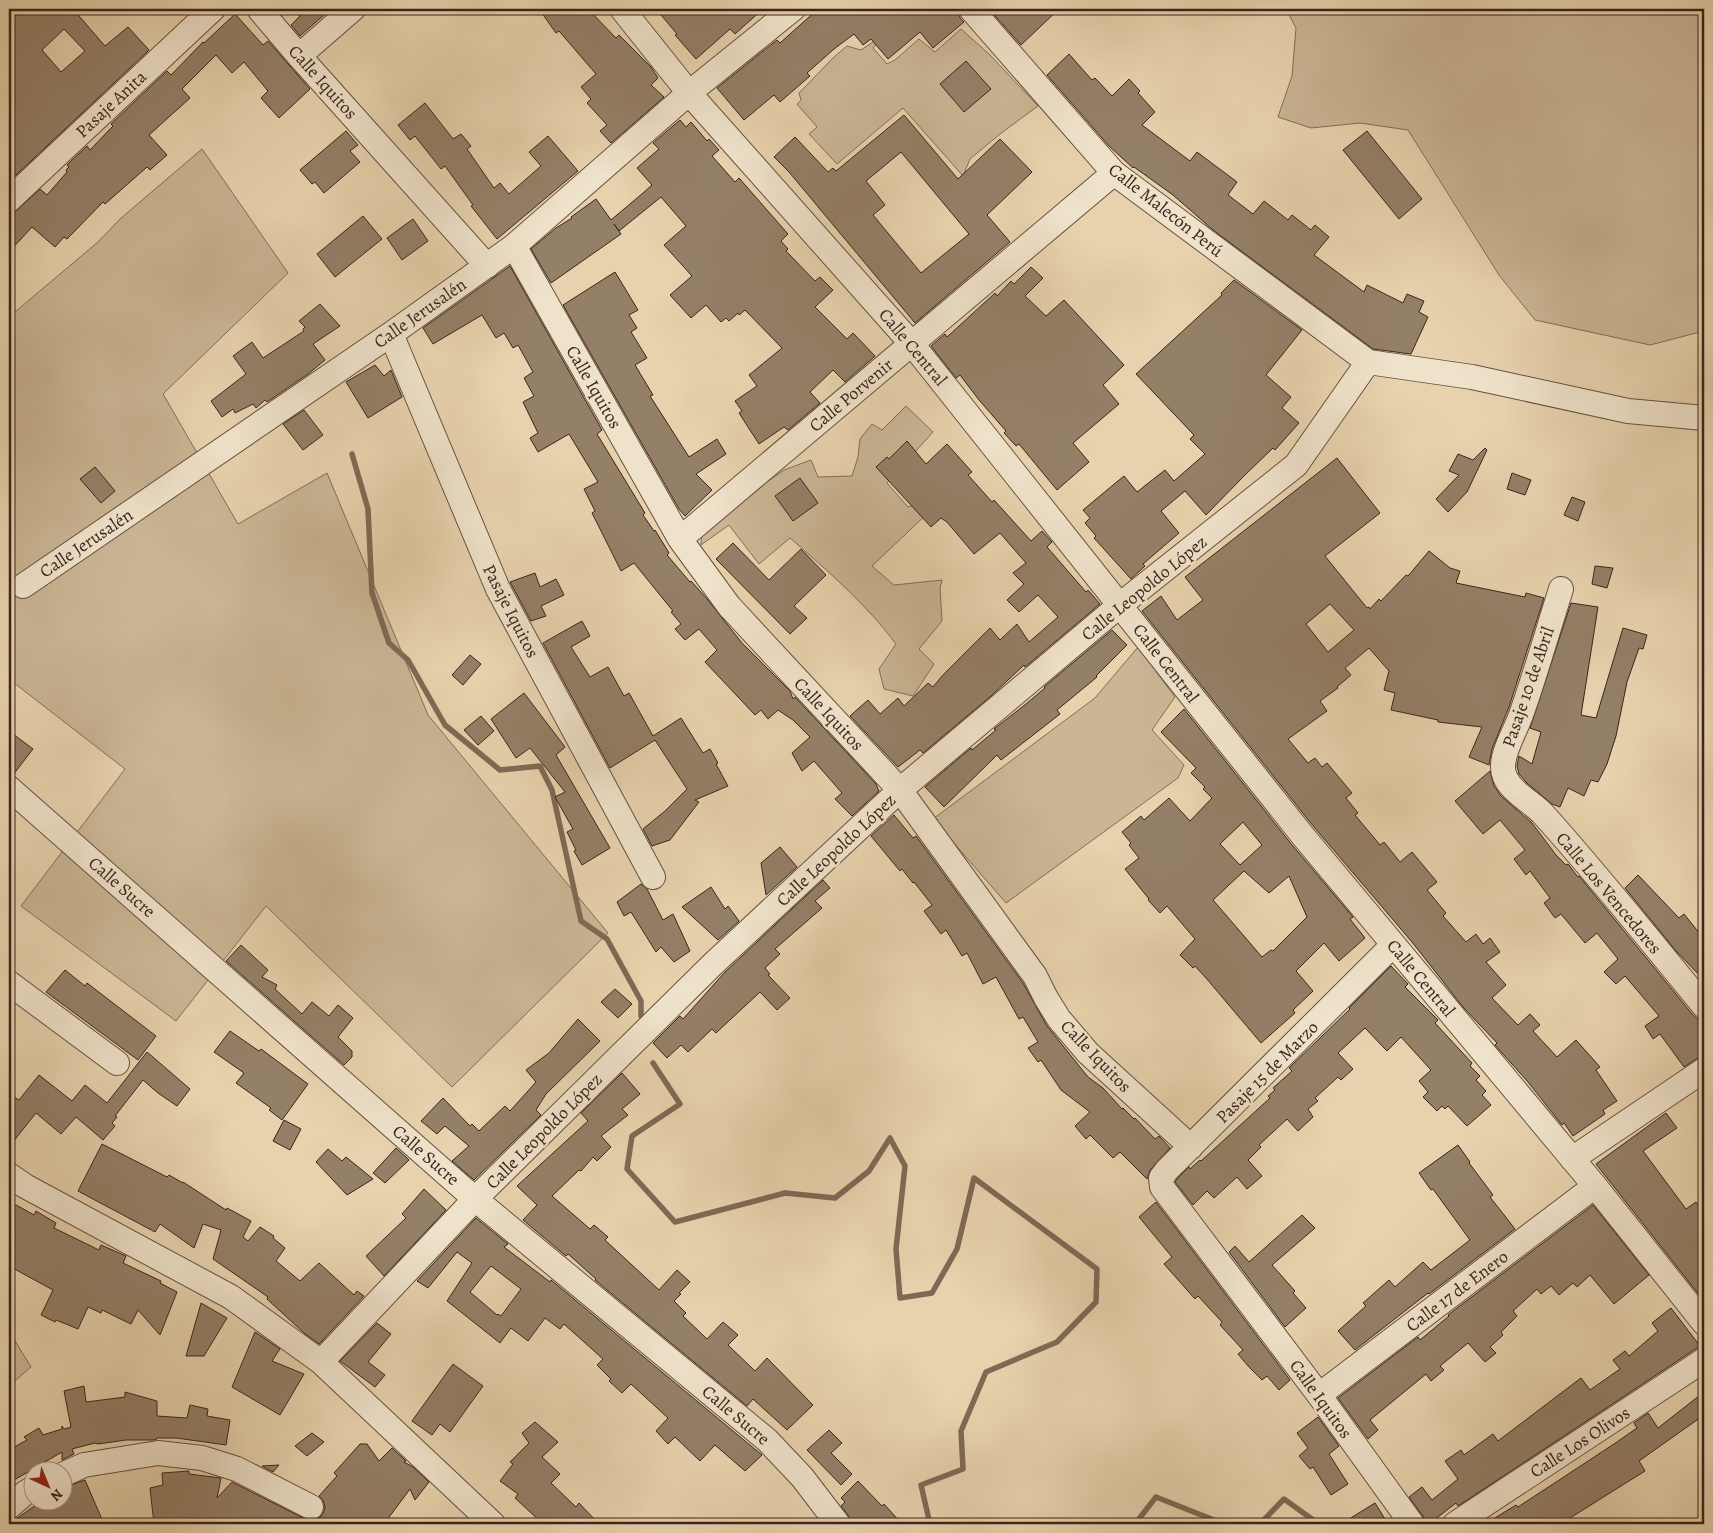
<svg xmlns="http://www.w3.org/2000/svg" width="1713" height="1533" viewBox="0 0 1713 1533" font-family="Alegreya,serif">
<rect width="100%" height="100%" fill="#e7d2ad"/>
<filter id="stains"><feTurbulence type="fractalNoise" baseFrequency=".004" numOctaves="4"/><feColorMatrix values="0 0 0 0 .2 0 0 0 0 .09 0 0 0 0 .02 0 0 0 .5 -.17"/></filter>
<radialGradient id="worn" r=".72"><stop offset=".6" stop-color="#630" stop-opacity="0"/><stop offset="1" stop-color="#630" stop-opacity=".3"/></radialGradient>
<path fill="#cab594" stroke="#826d58" d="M890,9h4l8,8 -29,31 14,16 8,-4 24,-21 16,13 26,-23 28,25 49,52 -38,28 -30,25 -7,17 -60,-68 -66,56 -28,-30 8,-7 -20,-23 4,-4 -2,-7 35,-36 13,-11 14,4 18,-12 4,-23z
M1286,9h418v322l-54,14 -115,-25 -36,-45 -91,-145 -48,-7 -49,5 -33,-11 14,-41 4,-48z
M202,149l86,124 -125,121 75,130 89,-51 101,242 180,218 -156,154 -186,-181 -90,115 -155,-115 104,-137 -116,-90v-362l89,-75 22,-23z
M906,406l27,26 -46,51 21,24 12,-4 8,10 -56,53 22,19 48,-5 -2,8 2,33 -23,28 15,15 -21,32 -29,-7 -5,-20 17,-25c-28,-38 -70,-75 -106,-106l-31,26 -30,-39 -28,20 1,-17 82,-58 27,-10 7,17 34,-1 6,-19 2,-18 12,-15 10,6z
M1138,647l37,50 -23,33 32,35 -6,13 -172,125 -73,-84 162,-121z
M9,1331l22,36 -22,19z"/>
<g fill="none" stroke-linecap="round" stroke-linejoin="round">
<path stroke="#7f6955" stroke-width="5.5" d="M352,454l16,55 4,84 17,50 19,17 37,65 55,45 40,-4 12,24 29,131 26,18 34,62v15
M653,1063l27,41 -48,32 -5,33 48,53 110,-29 50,5 34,-27 21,-33 15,28 -9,83 4,49 32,-5 25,-44 17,-71 123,91 -1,33 -39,40 -71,30 -25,59 2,38 -42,16 9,39
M1135,1524l21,-27 68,27
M1260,1524l24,-25 32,23 -1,2"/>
</g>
<path fill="#947f67" stroke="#3b251b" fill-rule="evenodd" d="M21,9h52l32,37 23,-19 21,23 -134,126 -6,-6v-150zM64,29l21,22 -24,21 -19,-22z
M293,9h38l-31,27 -9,-11 9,-9z
M539,9h49l28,29 3,-3 32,32 7,11 -7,7 13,12 -53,46 -11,-12 7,-6 -20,-22 4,-4 -10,-12 15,-13 -37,-43 -3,2z
M656,9h107l-28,25 -5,-5 -34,30 -21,-24 2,-1z
M818,9h140l2,9 4,4 -31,26 -13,-16 -32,27 -17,-20 -8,6 -9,-11 -20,15 -27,24 3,3 -30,26 -6,-7 -30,25 -27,-32 60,-48 3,3z
M989,9h70l-38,36z
M235,14l28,31 5,-4 42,48 -31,29 -18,-20 7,-7 -24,-29 -12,11 -16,-18 -34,34 8,9 -41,37 18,20 -17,15 -3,-3 -42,37 -2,-2 -36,37 -3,-2 -9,10 -23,-20 -23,25v-32l7,-9 24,-22 7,6 20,-23 -1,-2 3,-3 -2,-2 20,-19 3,4 23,-24 -2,-2 56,-53 4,4 32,-33 1,1z
M1069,54l23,26 3,-2 17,18 17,-17 11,12 -2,2 17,19 -13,13 48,36 7,-9 40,30 -9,13 25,19 11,-13 24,19 4,-5 19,15 4,-5 14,12 -15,18 50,37 3,-7 36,18 4,-9 17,7 -5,11 9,5 -17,37 -38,-5 -160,-119 -40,-35 -39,-28 -1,1 -24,-22 -62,-71z
M966,61l25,28 -27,23 -24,-28z
M425,103l28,36 8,-5 10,12 -4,3 27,39 6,-5 9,11 32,-28 -12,-14 19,-16 30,35 -81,68 -26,-33 2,-1 -28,-39 -4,3 -26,-33 -5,4 -12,-15z
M904,115l54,64 42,-40 32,33 -45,43 23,27 -95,81 -126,-151 -15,-15 21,-20 33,35 5,-4 3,3zM901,152l68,82 -48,39 -48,-58 12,-10 -19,-24z
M680,120l6,7 5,-5 16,19 2,-2 10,11 -7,6 23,26 4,-4 49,56 -7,7 7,8 -2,2 29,30 5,-4 13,13 -18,17 32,32 6,-6 22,23 -30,26 -12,-12 -23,22 10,11 -32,27 -4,-3 -25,17 -20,-31 3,-2 -7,-10 22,-15 -8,-11 33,-27 -37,-38 -6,5 -1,-2 -9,8 -3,-3 -5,4 -15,-17 -15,13 -21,-23 22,-19 -28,-31 22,-19 -25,-29 -42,34 -5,-7 7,10 -70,49 -20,-34 25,-21 16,-10 -1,-1 25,-18 15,21 32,-27 9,-8 -15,-17 22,-19 -6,-6z
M346,131l12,14 -8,6 10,11 -36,31 -9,-11 -3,2 -12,-14z
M1367,131l55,68 -23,20 -56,-69z
M363,216l19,23 -47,38 -18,-23z
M413,219l15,22 -26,19 -15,-22z
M510,266l92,164 -5,4 48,79 -2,2 11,16 1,-1 14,23 -2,2 23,27 1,-1 17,19 34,43 48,48 3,8 2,-2 81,87 3,7 -27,25 -17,-17 7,-6 -28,-32 -12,10 -10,-18 18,-16 -17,-17 -15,-10 -10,9 -7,-9 -6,5 -50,-53 12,-12 -18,-21 -14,11 -10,-11 6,-5 -10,-12 2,-1 -39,-48 -13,8 -29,-58 3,-2 -11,-22 14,-7 -29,-48 -31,18 -8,-14 8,-5 -15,-31 11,-6 -10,-18 9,-6 -15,-27 -5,3 -9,-15 -8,5 -14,-23 -49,29 -10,-16z
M1031,267l12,11 -18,18 21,20 18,-16 60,65 -21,20 16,19 -46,39 16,19 -32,28 -38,-46 -3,2 -12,-13 2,-2 -27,-31 -19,-25 -4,3 -25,-32 14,-12 2,3 48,-44 2,3 14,-15 3,3z
M615,272l23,38 -9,5 8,13 -6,4 16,26 -12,7 18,30 -3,1 39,61 28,-18 9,15 -30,20 16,16 -27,26 -6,-7 -116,-204z
M1234,280l68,50 -36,45 25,22 -9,11 17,15 -24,27 -2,-2 -29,28 -38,39 -21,-24 -24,20 18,22 -36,31 2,2 -14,13 -37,-41 2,-2 -11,-13 5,-5 -7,-8 41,-34 13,16 28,-22 9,11 31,-27 -15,-15 4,-4 -58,-61 86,-79 -1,-2z
M320,304l20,22 -27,18 12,16 -17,14 -41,28 -2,-2 -9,8 -3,-4 -18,9 -2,-4 -11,8 -11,-16 35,-27 -13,-18 19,-14 11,16 41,-27 -1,-2 2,-2 -6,-6z
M375,365l9,11 7,-6 11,27 -34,21 -22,-36z
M304,410l19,25 -20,15 -20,-26z
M907,441l19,23 21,-20 25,28 -4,3 24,27 2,-2 37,41 11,-10 10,11 -5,5 39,45 2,-2 12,14 -75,63 -1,-2 -33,31 -68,57 -3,-3 -22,17 -48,-51 18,-16 12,14 18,-16 6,8 24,-23 5,4 9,-11 48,-48 10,12 17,-16 12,18 29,-25 -20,-22 -19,17 -12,-12 17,-16 -11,-11 13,-10 -26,-30 -26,21 -27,-32 -6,-4 -10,9 -55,-60 11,-10 2,2z
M1485,448l2,2 -20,42 -19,20 -12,-13 23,-24 -10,-4 9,-17 15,6z
M1337,458l43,55 -55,43 42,52 2,-1 1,2 9,-10 2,2 25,-26 2,1 21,-25 21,17 10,3 -4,12 69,14 1,-4 18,5 -35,109 -17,42 -3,16 -20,-8 13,-30 -44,-5v-2l-47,-10 4,-17 -11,-3 5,-19 -20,-23 -24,20 6,7 -14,12 1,1 -18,13 7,10 -39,28 20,24 7,-5 7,9 5,-4 25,30 -6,5 12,15 -3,2 25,30 4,-3 16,20 12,-10 25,30 -10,8 19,23 -3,3 23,26 10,-8 7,10 7,-6 10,14 -14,10 20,23 -14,13 26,27 12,-11 10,11 -7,6 24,26 19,-17 24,27 -4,3 21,31 -14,9 2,4 -32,22 -9,-13 -2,2 -34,-43 -33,-37 2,-2 -34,-36 -51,-65 -98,-115 -172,-216 19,-15 16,24 26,-20 -18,-23zM1330,604l24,26 -26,22 -22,-28z
M95,467l20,24 -14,12 -21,-24z
M1512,473l19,7 -6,15 -18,-6z
M800,478l18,25 -25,18 -18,-25z
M1572,497l13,5 -7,19 -14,-6z
M733,543l36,37 32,-31 25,26 -32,31 13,12 -17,16 -74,-75z
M1595,566l18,2 -6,20 -15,-4z
M535,573l5,14 16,-8 8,16 -23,11 5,10 -15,5 -21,-39z
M1571,603l27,4 -17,108 15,3 27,-90 24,7 -4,14 -4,-1 -12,34 -11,54 -9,28 -9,18 -7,-2 -7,16 -16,-8 -8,19 -8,-3 -25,-21 -8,-9 -2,-8 2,-10 13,8 9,-32 -11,-4z
M582,621l8,15 -19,11 19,30 18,-10 16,29 5,-3 24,43 28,-18 22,35 7,-4 8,14 -2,1 12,22 -33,14 4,2 -29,38 -18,6 -9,-17 22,-18 22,-22 -32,-49 -45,28 -67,-125z
M1112,630l15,15 -31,31 1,1 -40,33 3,4 -59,46 -4,-5 -53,52 -19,-20 46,-39 1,2 24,-20 -2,-1 32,-25 19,-16 -1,-1z
M470,655l11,9 -18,21 -11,-10z
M524,693l41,54 -9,8 54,93 -28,17 -8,-14 2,-1 -9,-18 6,-3 -18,-32 10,-5 -35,-44 -14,10 -25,-39z
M1184,709l108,136 61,72 -3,2 15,19 -26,23 -15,-18 -28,28 17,20 -20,19 2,3 -34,30 -55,-65 -11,-12 -2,2 -13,-13 15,-16 -28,-33 -7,7 -12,-13 1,-1 -24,-30 14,-11 -10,-13 2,-2 -9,-11 19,-16 3,4 25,-22 21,23 22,-23 -9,-9 2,-2 -14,-14 5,-5 -35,-36zM1243,822l19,23 -22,20 -20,-21zM1244,871l25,22 20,-17 18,41 -34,34 -2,-1 -9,7 -49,-57z
M481,716l13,15 -16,14 -14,-15z
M9,731l24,18 -20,26h-4z
M1490,771l4,15 7,10 31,27 24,32 10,10 2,-1 10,13 1,-1 114,139 11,9v32l-8,3 -12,8 -24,-33 -7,5 -8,-13 14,-10 -34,-40 -9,8 -12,-12 14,-13 -21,-26 -12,10 -24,-29 -6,4 -11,-15 6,-5 -20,-27 -4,4 -12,-16 11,-9 -25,-30 -17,14 -28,-33z
M894,815l19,23 3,-2 107,147 24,43 41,51 15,11 19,21 1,-1 11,11 1,-1 20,21 4,-3 11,12 -20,22 -3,9 -27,-27 -7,6 -23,-23 -4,4 -11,-13 15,-14 -29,-22 -20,-30 -3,2 -10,-14 10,-6 -15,-25 -4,2 -23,-42 -13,7 -16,-31 -5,3 -16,-26 -5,4 -17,-23 8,-6 -18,-23 -1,1 -11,-14 -2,2 -29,-35z
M780,847l17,20 -31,28 -5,-32z
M1638,875l41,43 5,-4 20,25v41l-28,-29 -51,-63z
M823,880l7,8 -15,13 7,7 -47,41 5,5 -15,14 5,6 -2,1 22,23 -13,12 -17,-18 -44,41 -4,-4 -24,23 -7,-7 -14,13 -14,-15 27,-27 3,3 42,-47z
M641,884l6,5 16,31 10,-6 17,37 -16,11 -13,-15 -5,5 -25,-40 -7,4 -7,-14z
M711,887l14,22 3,-3 11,15 -21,19 -36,-33z
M241,945l27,25 -6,7 15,8 -2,4 27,25 10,-12 17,14 9,-11 15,13 -15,19 14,14v6l-8,8 -118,-104z
M1391,966l17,18 -3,3 33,33 -3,3 37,40 -2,3 10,10 -4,4 10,11 -4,4 9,10 -24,21 -19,-20 -3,3 -3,-3 -5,5 -14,-14 5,-5 -9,-11 12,-11 -30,-33 -14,14 -22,-23 -27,25 15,16 -12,11 -3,-3 -23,21 3,3 -10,8 5,8 -15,14 -11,-12 -28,26 2,2 -13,13 14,16 -15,13 -10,-12 -23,21 -7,-7 -14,14 -18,-23 2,-3 12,-12 1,2 10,-9 1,1 69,-63 -2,-2 7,-6 -2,-2 19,-17 -3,-3 61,-59 -1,-1z
M65,970l20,16 2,-3 69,53 -18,24 -92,-68z
M615,989l17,15 -14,14 -17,-16z
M578,1019l22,22 -54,53 -10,16 5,5 -67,65 -22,-19 17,-15 -24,-20 -8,8 -16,-13 22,-23 27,28 2,-2 7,7 26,-25 5,5 26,-29 -10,-12 23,-17z
M230,1031l29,20 2,-2 47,35 -26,36 -13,-10 2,-2 -35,-25 8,-10 -30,-21z
M147,1052l43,37 -13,17 -19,-13 -15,-13 -28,36 2,1 -5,6 3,3 -12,14 -27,-23 -15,17 -25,-21 -27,34v-53l10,6 20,-25 33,26 13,-16 22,18z
M622,1073l18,21 -18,15 6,6 -27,21 10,11 -14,14 -4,-4 -12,14 -2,-1 -27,26 38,33 4,-4 14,12 -3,3 54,50 18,-20 13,12 -11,11 2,1 -7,7 12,12 -3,3 24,23 16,-17 15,13 -10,10 27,26 12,-13 46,47 -26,25 -34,-31 -6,7 -152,-126 1,-1 -28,-25 -2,2 -43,-36 14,-15 -20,-19 71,-65 -7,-8z
M1666,1113l11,15 -34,23 43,58 10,-7 8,13v86l-108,-137z
M284,1120l17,9 -11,21 -17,-9z
M102,1144l65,33 2,-2 14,8v-1l43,28 1,-2 24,13 -8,16 5,4 12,-14 14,9 -1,2 12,10 -9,13 24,20 19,-18 35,32 3,-4 7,5 -45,48 -15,-11 -37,-34 1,-2 -55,-38 8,-29 -18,-6 -9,24 -34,-24 -5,8 -77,-41z
M1458,1145l12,17 -1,1 24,32 -3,2 25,32 -86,65 -1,-1 -73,57 -17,-19 28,-25 -3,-3 26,-23 6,7 28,-25 8,8 39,-30 -37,-51 -2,1 -12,-17z
M396,1148l13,12 -24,23 -12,-10z
M328,1149l14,12 4,-4 27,22 -26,16 -31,-33z
M424,1189l22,21 -62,66 -18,-20 40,-38 -4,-4z
M9,1201l25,14 2,-4 20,12 -2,5 45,22 2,-5 25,11 -3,7 38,18 -1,2 17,9 -17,43 -22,-25 -7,14 -29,-14 -1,3 -13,-6 -10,22 -22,-9 -1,2 -14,-7 12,-25 -44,-24z
M1156,1202l134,178 -11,10 -12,-14 -5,4 -13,-13 -11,-13 5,-4 -23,-25 2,-3 -24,-26 -3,3 -31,-35 8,-7 -33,-40z
M1593,1205l56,70 -35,29 -24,-29 -13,12 -4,-4 -14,12 -8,-9 -10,8 -4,-5 -24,22 4,5 -16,16 2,3 -13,12 6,6 -11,9 -17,-19 -28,23 4,4 -13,11 -5,-7 -56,46 8,10 -10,9 -30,-41 80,-61 2,3 29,-24 -1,-1z
M1302,1215l13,13 -43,37 23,26 -2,2 13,15 -21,19 -56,-75 6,-6 14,16z
M476,1218l32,26 -4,3 46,35 1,-2 211,175 -17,16 -30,-26 -15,16 -25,-24 -7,7 -12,-13 12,-13 -37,-34 -9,9 -13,-12 2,-2 -14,-14 6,-6 -39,-35 -4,5 -15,-11 -17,23 -17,-13 -11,15 -53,-42 25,-38 -15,-11 -29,36 -11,-7zM491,1266l30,23 -20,27 -3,-2 -1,1 -27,-23z
M201,1303l26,15 -23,38h-18z
M1671,1308l29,38 -242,160 -2,-3 -27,21h-4l-2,-8 -14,-19 13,-10 10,13 26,-21 -13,-18 16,-11 3,5 29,-21 5,7 83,-63 9,12 30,-21 -7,-9 12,-9 4,5 29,-25 -6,-8z
M377,1323l14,11 -23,28 17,13 -10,12 -35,-26z
M255,1332l25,17 -8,12 32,13 -24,41 -48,-28z
M453,1364l30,22 -33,46 -10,-8 -8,11 -20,-14z
M84,1386l2,16 39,-5v-5l32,9v15l30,2 3,-13 18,4 -1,7 23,4 -4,25 -50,-7h-19v1l-3,1h-28l-28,4 -3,-1 -23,6 2,5 -12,6v-8l-53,31v-33l18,-10 -3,-3 15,-9 4,7 19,-6v-3l2,3 7,-2 -7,-36z
M1704,1392v23l-65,46 6,10 -75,47 4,6h-89l31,-19 2,2 96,-63 23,-16 -3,-5 14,-10 10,15z
M1318,1417l21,29 -10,8 19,30 -17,11 -18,-28 -3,2 -11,-13 9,-8 -11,-15z
M535,1422l23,20 -16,15 18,17 -9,9 25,24 3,-4 20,21h-56l-28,-26 3,-4 -18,-13 13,-17 -3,-2 19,-19 -7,-10z
M829,1430l13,13 -11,10 21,21 -11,11 -34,-35z
M312,1433l12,9 -17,14 -12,-10z
M360,1444h7l12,17 13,-13 14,13 -2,1 9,5 16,15 -14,18 -5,-11 -26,35h-230l-4,-36 13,-3 -1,-12 27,-2v3l32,4 -4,20 15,-16 73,37 6,2 7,-2 5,-5 2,-7 -2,-7 -4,-4 18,-20 -3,-3z
M279,1465l-6,7 -11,-6z
M85,1480l19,44h-95l34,-24h19v-12z
M858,1481l24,25 2,-2 18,20h-47l-14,-18 4,-4 -4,-4z
M1375,1503l13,21h-47z"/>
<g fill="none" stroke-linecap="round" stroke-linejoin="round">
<defs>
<path id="street" d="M259,9l40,47 188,210
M622,9l67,84 223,251 391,492 292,350 109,137
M971,9l143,164 254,189 104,15 156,34 76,7
M299,56l54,-47
M9,200l204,-191
M514,246l166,293 49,67 171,184 135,186 11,22 13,21 29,34 103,94
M391,334l107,255 155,288
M680,539l434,-366
M23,586l368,-252 123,-88 175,-153 104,-84
M1561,589c-13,41 -25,83 -39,123 -5,16 -19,38 -19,54 -1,22 27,34 40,48 56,62 108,128 161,192
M9,788l466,411 292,241 35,37 36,47
M1393,945l-226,225 -6,8 1,9 157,208 93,129
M9,983l108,80
M1572,1159l132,-89
M9,1175l16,11 206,111 90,65 172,162
M321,1362l154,-163 238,-235 187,-174 220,-185 176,-140 72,-103
M1319,1395l276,-209
M62,1475l22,-10 74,-12 44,5 35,11 74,38
M9,1507l16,-14 7,-4
M1455,1524l249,-164"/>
</defs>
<use href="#street" stroke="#665040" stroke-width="26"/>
<use href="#street" stroke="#efe2ca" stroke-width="24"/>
</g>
<g text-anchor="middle" stroke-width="4.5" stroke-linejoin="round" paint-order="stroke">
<g font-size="18" fill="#3b251b" stroke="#efe2ca">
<text transform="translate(323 82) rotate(48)" y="6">Calle Iquitos</text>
<text transform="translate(111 104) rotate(-43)" y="6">Pasaje Anita</text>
<text transform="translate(1166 210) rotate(38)" y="6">Calle Malecón Perú</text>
<text transform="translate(420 313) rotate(-35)" y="6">Calle Jerusalén</text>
<text transform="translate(913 347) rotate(50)" y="6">Calle Central</text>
<text transform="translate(594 387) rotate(60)" y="6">Calle Iquitos</text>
<text transform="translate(851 395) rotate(-40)" y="6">Calle Porvenir</text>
<text transform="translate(86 543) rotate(-34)" y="6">Calle Jerusalén</text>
<text transform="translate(1144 588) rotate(-39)" y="6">Calle Leopoldo López</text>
<text transform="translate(511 611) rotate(63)" y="6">Pasaje Iquitos</text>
<text transform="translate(1166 663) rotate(52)" y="6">Calle Central</text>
<text transform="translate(1528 687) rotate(-71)" y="6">Pasaje 10 de Abril</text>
<text transform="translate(829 714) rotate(47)" y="6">Calle Iquitos</text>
<text transform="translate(836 850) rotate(-43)" y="6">Calle Leopoldo López</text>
<text transform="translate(122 887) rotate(41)" y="6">Calle Sucre</text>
<text transform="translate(1609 893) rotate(50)" y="6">Calle Los Vencedores</text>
<text transform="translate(1421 978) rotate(50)" y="6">Calle Central</text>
<text transform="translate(1096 1056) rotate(46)" y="6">Calle Iquitos</text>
<text transform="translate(1267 1072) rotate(-45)" y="6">Pasaje 15 de Marzo</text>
<text transform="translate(544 1131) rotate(-45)" y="6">Calle Leopoldo López</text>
<text transform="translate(426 1155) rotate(41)" y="6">Calle Sucre</text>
<text transform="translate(1457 1291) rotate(-37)" y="6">Calle 17 de Enero</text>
<text transform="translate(1321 1399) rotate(54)" y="6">Calle Iquitos</text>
<text transform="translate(736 1415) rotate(40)" y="6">Calle Sucre</text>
<text transform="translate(1580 1442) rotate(-33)" y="6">Calle Los Olivos</text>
</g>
</g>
<rect width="1713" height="1533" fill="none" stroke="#e7d2ad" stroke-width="30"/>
<rect x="10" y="10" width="1693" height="1513" fill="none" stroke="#3b251b" stroke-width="2.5"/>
<rect x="15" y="15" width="1683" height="1503" fill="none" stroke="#3b251b"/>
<g transform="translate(48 1486) rotate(136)"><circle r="24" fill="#efe2ca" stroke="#a79684"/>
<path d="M0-4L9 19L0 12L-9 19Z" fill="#8f2418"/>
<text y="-8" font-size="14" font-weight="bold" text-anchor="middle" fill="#3b251b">N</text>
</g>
<rect width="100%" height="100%" filter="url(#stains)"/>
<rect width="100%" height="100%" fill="url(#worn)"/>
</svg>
